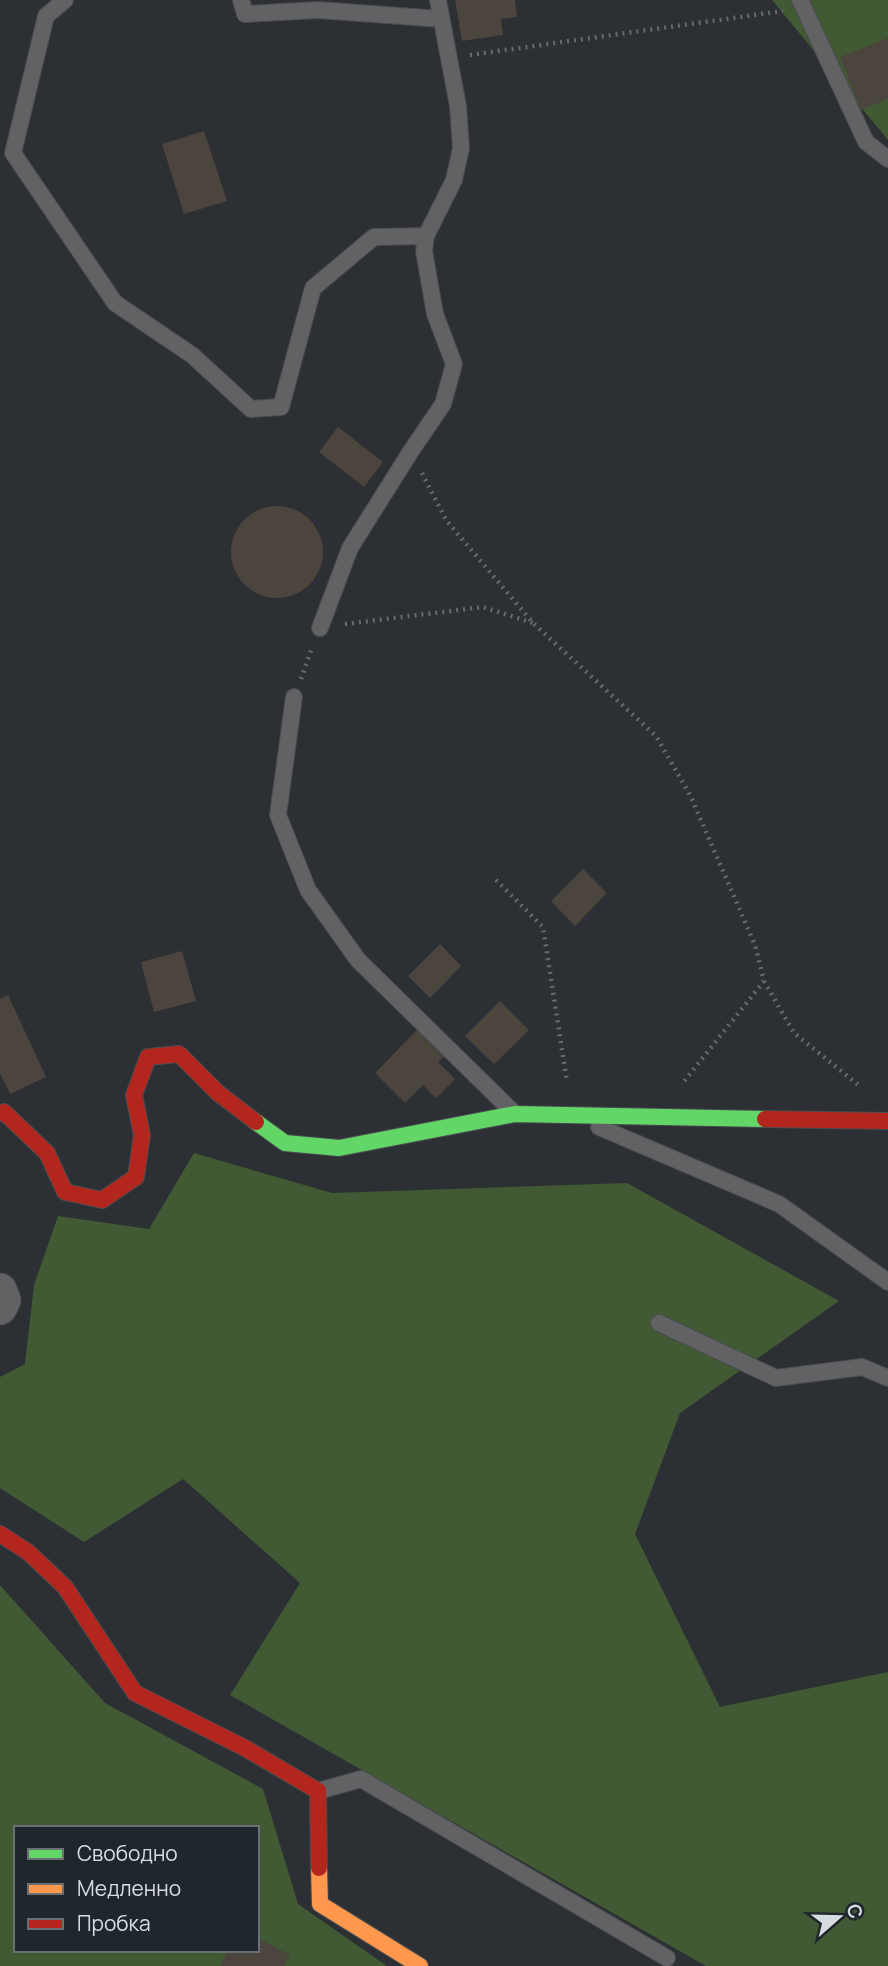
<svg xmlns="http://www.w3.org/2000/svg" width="888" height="1966" viewBox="0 0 888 1966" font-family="Manrope,sans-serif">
<rect width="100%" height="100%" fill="#2c3034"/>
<path fill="#415a34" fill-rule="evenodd" d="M772,0h116v140z
M194,1153l138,40 295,-10 212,118 -159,112 -45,121 85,173 168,-35v294h-182l-476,-271 70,-112 -117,-104 -99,63 -84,-54v-111l25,-13 9,-79 24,-69 91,13z
M0,1585l105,118 158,86 35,115 89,62h-387zM16,1828h241v122h-241z"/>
<path fill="#4c453e" d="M455,0h60l2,17 -16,2 2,16 -41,6z
M888,38v61l-27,11 -21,-53z
M204,131l23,70 -43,13 -22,-70z
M338,427l45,35 -19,25 -45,-35z
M231 552a46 46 0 1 1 92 0a46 46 0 1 1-92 0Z
M583,869l24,24 -32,33 -24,-25z
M440,944l21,22 -31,32 -22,-22z
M182,951l14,50 -42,11 -13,-50z
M8,995l38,82 -36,17 -10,-21v-74z
M500,1001l29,29 -35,34 -29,-28z
M418,1029l27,27 -7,6 17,17 -19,19 -13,-13 -18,18 -30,-30z
M257,1938l33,17 -6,11h-64l8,-16h29z"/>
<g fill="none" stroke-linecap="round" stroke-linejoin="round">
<defs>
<path id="lane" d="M65,0l-19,16 -33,137 102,150 77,52 59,54 30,-2 32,-119 61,-51 52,-1
M241,0l4,14 73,-4 123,9
M800,0l66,142 22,17
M320,628l30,-80 61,-97 32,-47 11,-40 -19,-50 -11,-63 2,-15 28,-56 7,-32 -3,-42 -20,-106
M294,697l-16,118 30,75 50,70 155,152
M599,1127l180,77 109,78
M659,1323l117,55 86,-11 26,11
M318,1791l43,-12 306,179"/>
<path id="street" d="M0,1290l4,10 -4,8"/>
<path id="fast" d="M256,1122l29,21 54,5 176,-34 250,5"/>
<path id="slow" d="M319,1868l1,36 100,62"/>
<path id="jam" d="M0,1113l4,-1 43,41 18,39 37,8 34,-23 6,-42 -8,-40 14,-38 31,-3 39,39 38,29
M765,1119l123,2
M0,1534l28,18 37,35 70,106 110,55 73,43 1,77"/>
</defs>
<use href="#lane" stroke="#484c4f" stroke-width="18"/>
<use href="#street" stroke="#484c4f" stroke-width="35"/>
<use href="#fast" stroke="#484c4f" stroke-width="18"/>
<use href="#slow" stroke="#484c4f" stroke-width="18"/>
<use href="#jam" stroke="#484c4f" stroke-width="18"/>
<path stroke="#68696a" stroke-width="4.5" stroke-dasharray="2 5" stroke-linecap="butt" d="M470,55l313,-44
M422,473l24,47 87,103 123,113 34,59 65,150 9,36 -82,103
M345,624l138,-17 50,16
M301,679l11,-31
M496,880l47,47 24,155
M764,981l30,52 67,54"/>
<use href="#lane" stroke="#626163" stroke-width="16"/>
<use href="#street" stroke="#626163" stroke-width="33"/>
<use href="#fast" stroke="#63d668" stroke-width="16"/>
<use href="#slow" stroke="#ff974d" stroke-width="16"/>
<use href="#jam" stroke="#b3261e" stroke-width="16"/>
</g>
<rect x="14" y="1826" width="245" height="126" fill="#1f272d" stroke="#696f75" stroke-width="2"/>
<rect x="28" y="1849" width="35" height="10" fill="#63d668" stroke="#696f75" stroke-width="2"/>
<text x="77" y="1861" font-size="21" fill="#d7dce0">Свободно</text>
<rect x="28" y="1884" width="35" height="10" fill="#ff974d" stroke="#696f75" stroke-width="2"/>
<text x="77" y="1896" font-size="21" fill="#d7dce0">Медленно</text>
<rect x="28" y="1919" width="35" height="10" fill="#b3261e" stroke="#696f75" stroke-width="2"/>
<text x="77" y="1931" font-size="21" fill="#d7dce0">Пробка</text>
<g transform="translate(839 1917) rotate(70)" stroke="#1f272d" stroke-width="5" paint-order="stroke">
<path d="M0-5L12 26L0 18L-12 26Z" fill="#d7dce0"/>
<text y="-10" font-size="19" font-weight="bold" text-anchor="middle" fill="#d7dce0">С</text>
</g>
</svg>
